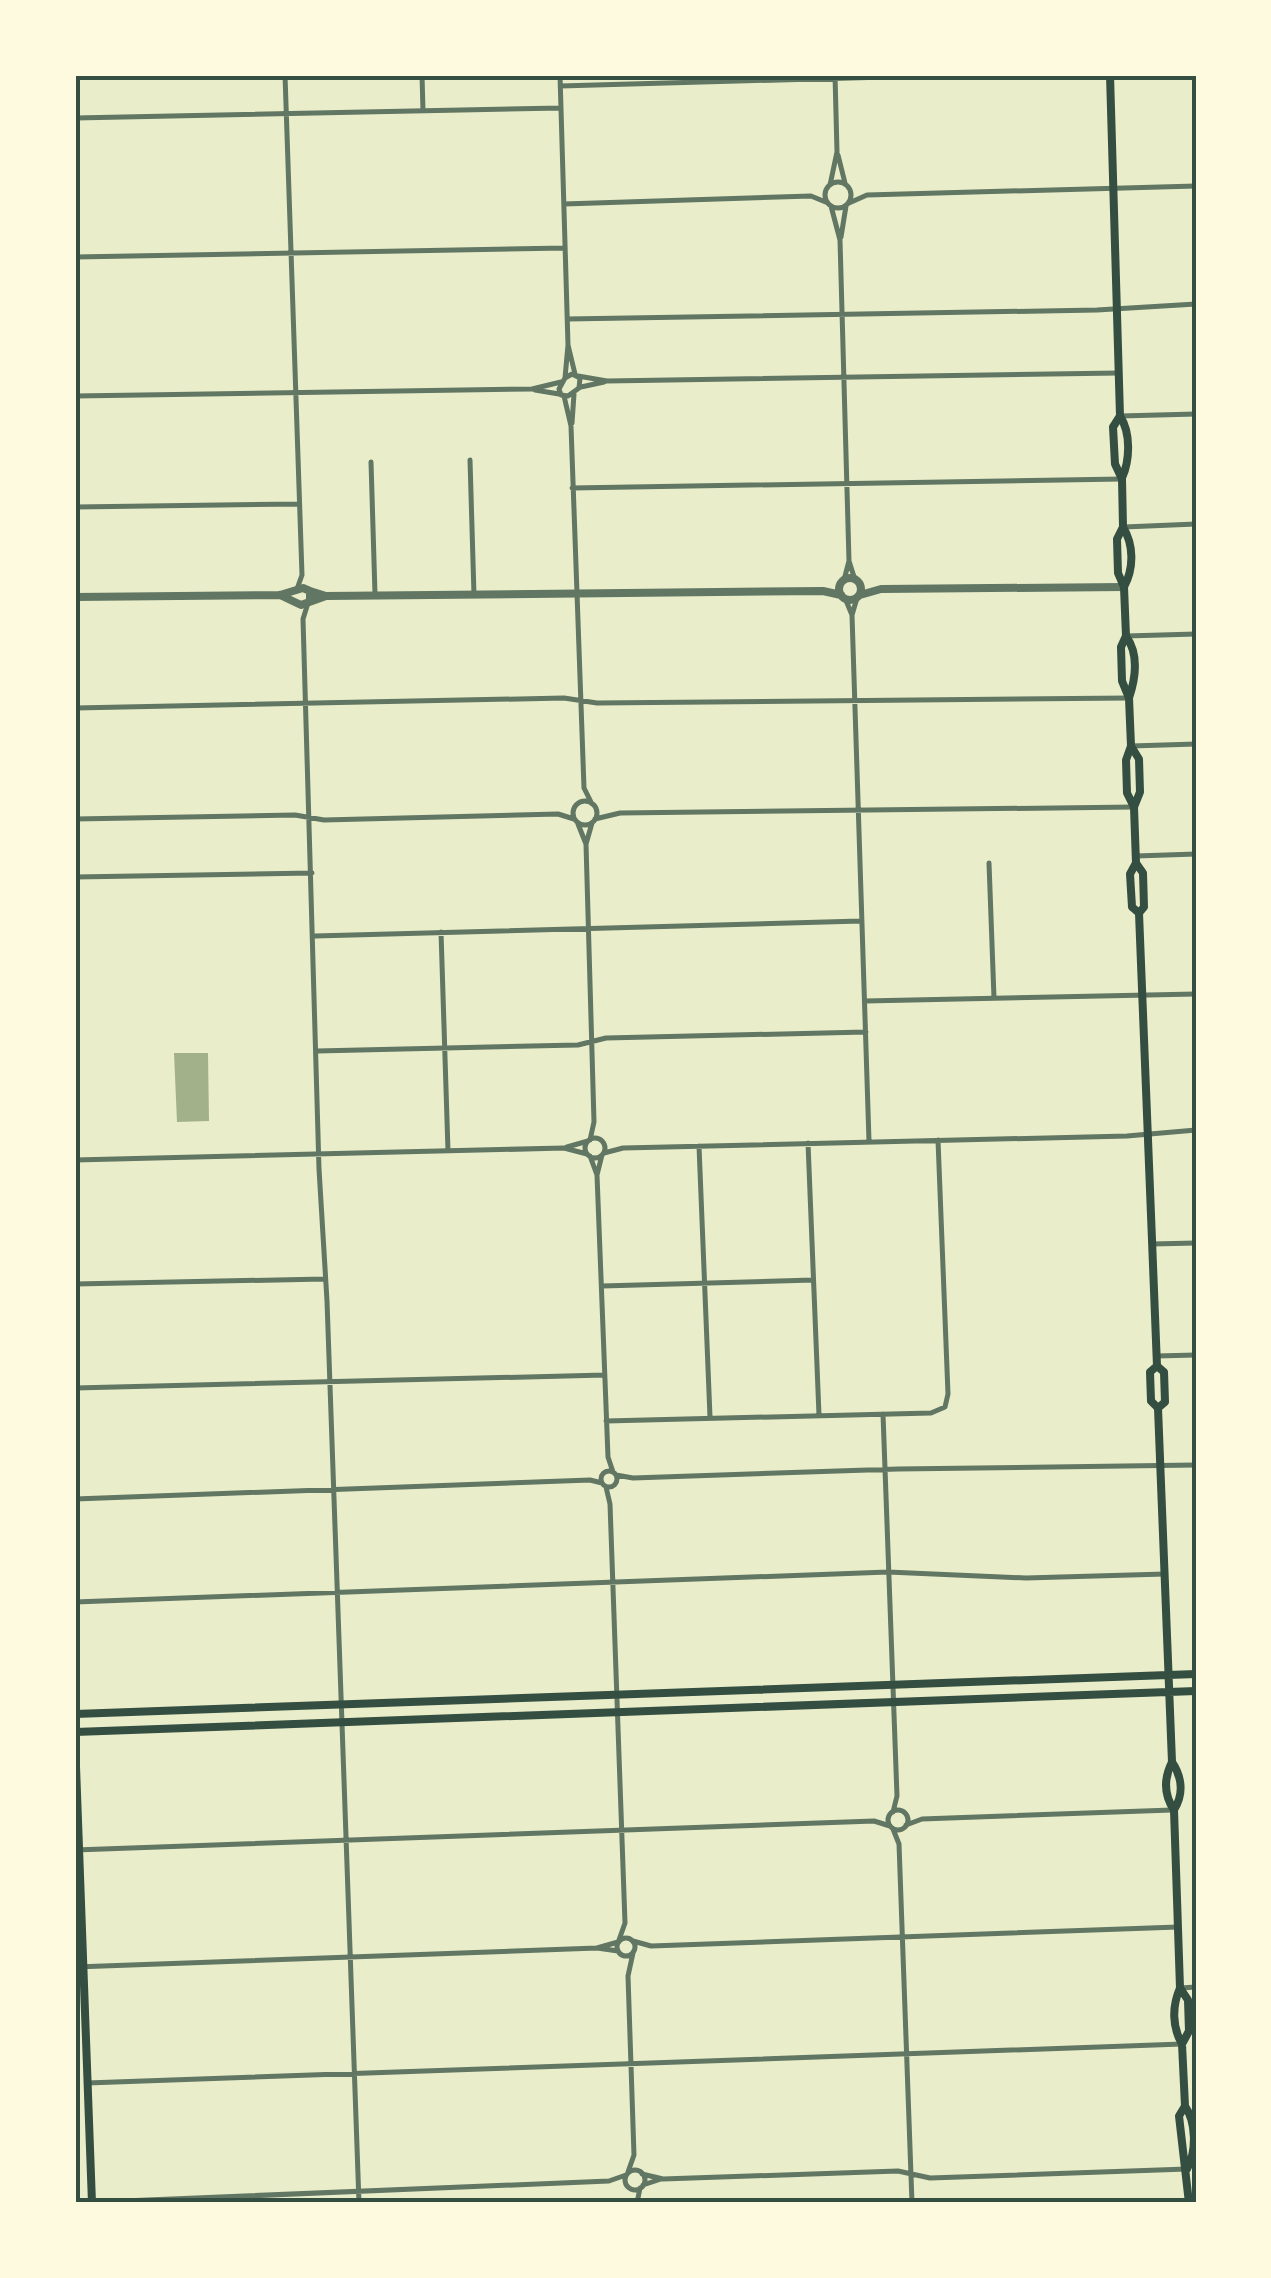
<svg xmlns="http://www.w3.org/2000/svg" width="1271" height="2278" viewBox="0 0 1271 2278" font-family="'IBM Plex Sans',sans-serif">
<rect width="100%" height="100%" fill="#e9edc9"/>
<path fill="#a3b18a" d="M174,1053h34l1,68 -32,1z"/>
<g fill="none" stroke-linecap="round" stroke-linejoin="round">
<path stroke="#617663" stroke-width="5" d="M285,75l17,500 -5,14
M422,75l1,36
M560,75l8,270 7,29
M560,86l398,-11
M75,118l486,-10
M838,155l7,28
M825 195a13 13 0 1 1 26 0a13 13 0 1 1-26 0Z
M830,185l7,-33 -2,-77
M849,203l18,-8 329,-9
M564,204l247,-8 17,7
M831,206l9,34 9,321 -5,19
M841,237l5,-31
M75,257l490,-9
M567,319l530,-9 99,-6
M578,376l29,5 512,-8
M565,378l7,-4 8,4 -1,10 -11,8 -7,-1 -2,-6 6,-11 3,-33
M581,387l23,-5
M535,390l24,4
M75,396l457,-7 29,-7
M564,396l7,30 13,362 8,16
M1120,416l76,-2
M572,423l2,-29
M470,460l4,135
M371,462l4,132
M572,488l550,-9
M75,507l224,-3
M1124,527l72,-3
M849,561l6,19
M845,598l7,17
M857,598l-5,17 17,526
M308,603l-5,16 16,550 8,132 32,902
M1126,636l70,-2
M75,708l489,-10 33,5 532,-5
M1131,746l65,-2
M573 813a12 12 0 1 1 24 0a12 12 0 1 1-24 0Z
M75,819l220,-4 29,5 234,-6 16,5
M595,819l25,-6 514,-6
M578,824l8,20
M1136,856l60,-2
M989,863l5,135
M75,877l237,-4
M441,932l7,219
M315,936l546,-15
M865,1001l331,-7
M317,1051l261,-6 28,-7 260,-6
M585 1148a10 10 0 1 1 20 0a10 10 0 1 1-20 0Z
M590,1140l4,-18 -8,-278 6,-21
M808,1143l11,272
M699,1146l11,271
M567,1147l21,-6
M604,1153l19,-5 504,-12 69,-6
M590,1156l7,19 11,282 5,15
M75,1160l489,-12 23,6
M597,1175l5,-20
M1152,1244l44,-1
M75,1284l249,-5
M602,1286l211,-6
M1156,1356l40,-1
M75,1388l530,-13
M883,1414l14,382 -4,16
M606,1421l325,-8 14,-6 3,-13 -10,-254
M601 1479a8 8 0 1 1 16 0a8 8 0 1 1-16 0Z
M616,1475l17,3 265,-9 298,-4
M606,1487l4,17 15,419 -6,17
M75,1499l515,-19 12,3
M75,1602l813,-30 138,6 139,-4
M888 1820a10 10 0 1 1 20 0a10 10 0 1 1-20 0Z
M906,1825l16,-6 250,-9
M893,1829l6,15 13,359
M75,1850l799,-29 16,5
M617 1947a9 9 0 1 1 18 0a9 9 0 1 1-18 0Z
M633,1941l18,5 527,-19
M597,1948l21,-6
M75,1967l522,-19 21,3
M1180,1988l16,-1
M87,2083l1095,-39
M625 2180a10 10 0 1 1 20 0a10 10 0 1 1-20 0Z
M628,2172l6,-17 -6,-179 5,-23
M642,2174l21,5 235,-8 32,7 257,-9
M643,2185l18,-6
M75,2203l534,-22 17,-6
M637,2203l3,-15"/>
<path stroke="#617663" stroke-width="8" d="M839 589a11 11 0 1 1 22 0a11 11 0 1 1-22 0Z
M310,591l16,5 497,-5 18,4
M280,595l21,10 25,-9
M860,595l21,-6 243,-2
M75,597l205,-2 23,-7 7,3v10"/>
<path stroke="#344e41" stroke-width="8" d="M1110,75l10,341 -7,11 2,37 7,15 1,48 -6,12 1,34 6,14 2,49 -5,11 1,34 7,17 2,48 -5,14 1,33 7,14
M1120,416c11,17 10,44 2,62
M1123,527c11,18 11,41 1,60
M1126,636c13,18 10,41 3,62
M1131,746l8,13 1,33 -6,15 2,56 7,10 1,34 -5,6 18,453 7,6 1,30 -7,6
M1136,863l-6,11 2,33 7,6
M1157,1366l-7,6 1,29 7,7 14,354c-8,16 -8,33 2,48l6,178c-8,18 -8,39 2,56
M75,1714l1121,-40
M75,1732l1121,-41
M75,1739l17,464
M1172,1762c10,15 12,32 2,48
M1180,1988l8,12 1,31 -7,13 3,62 -6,10 10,87
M1185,2106c11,16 12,45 2,63
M75,2158l1,45"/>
</g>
<rect width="1271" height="2278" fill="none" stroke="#fefae0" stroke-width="155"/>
<rect x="78" y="78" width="1116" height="2122" fill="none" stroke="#344e41" stroke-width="4"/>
</svg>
